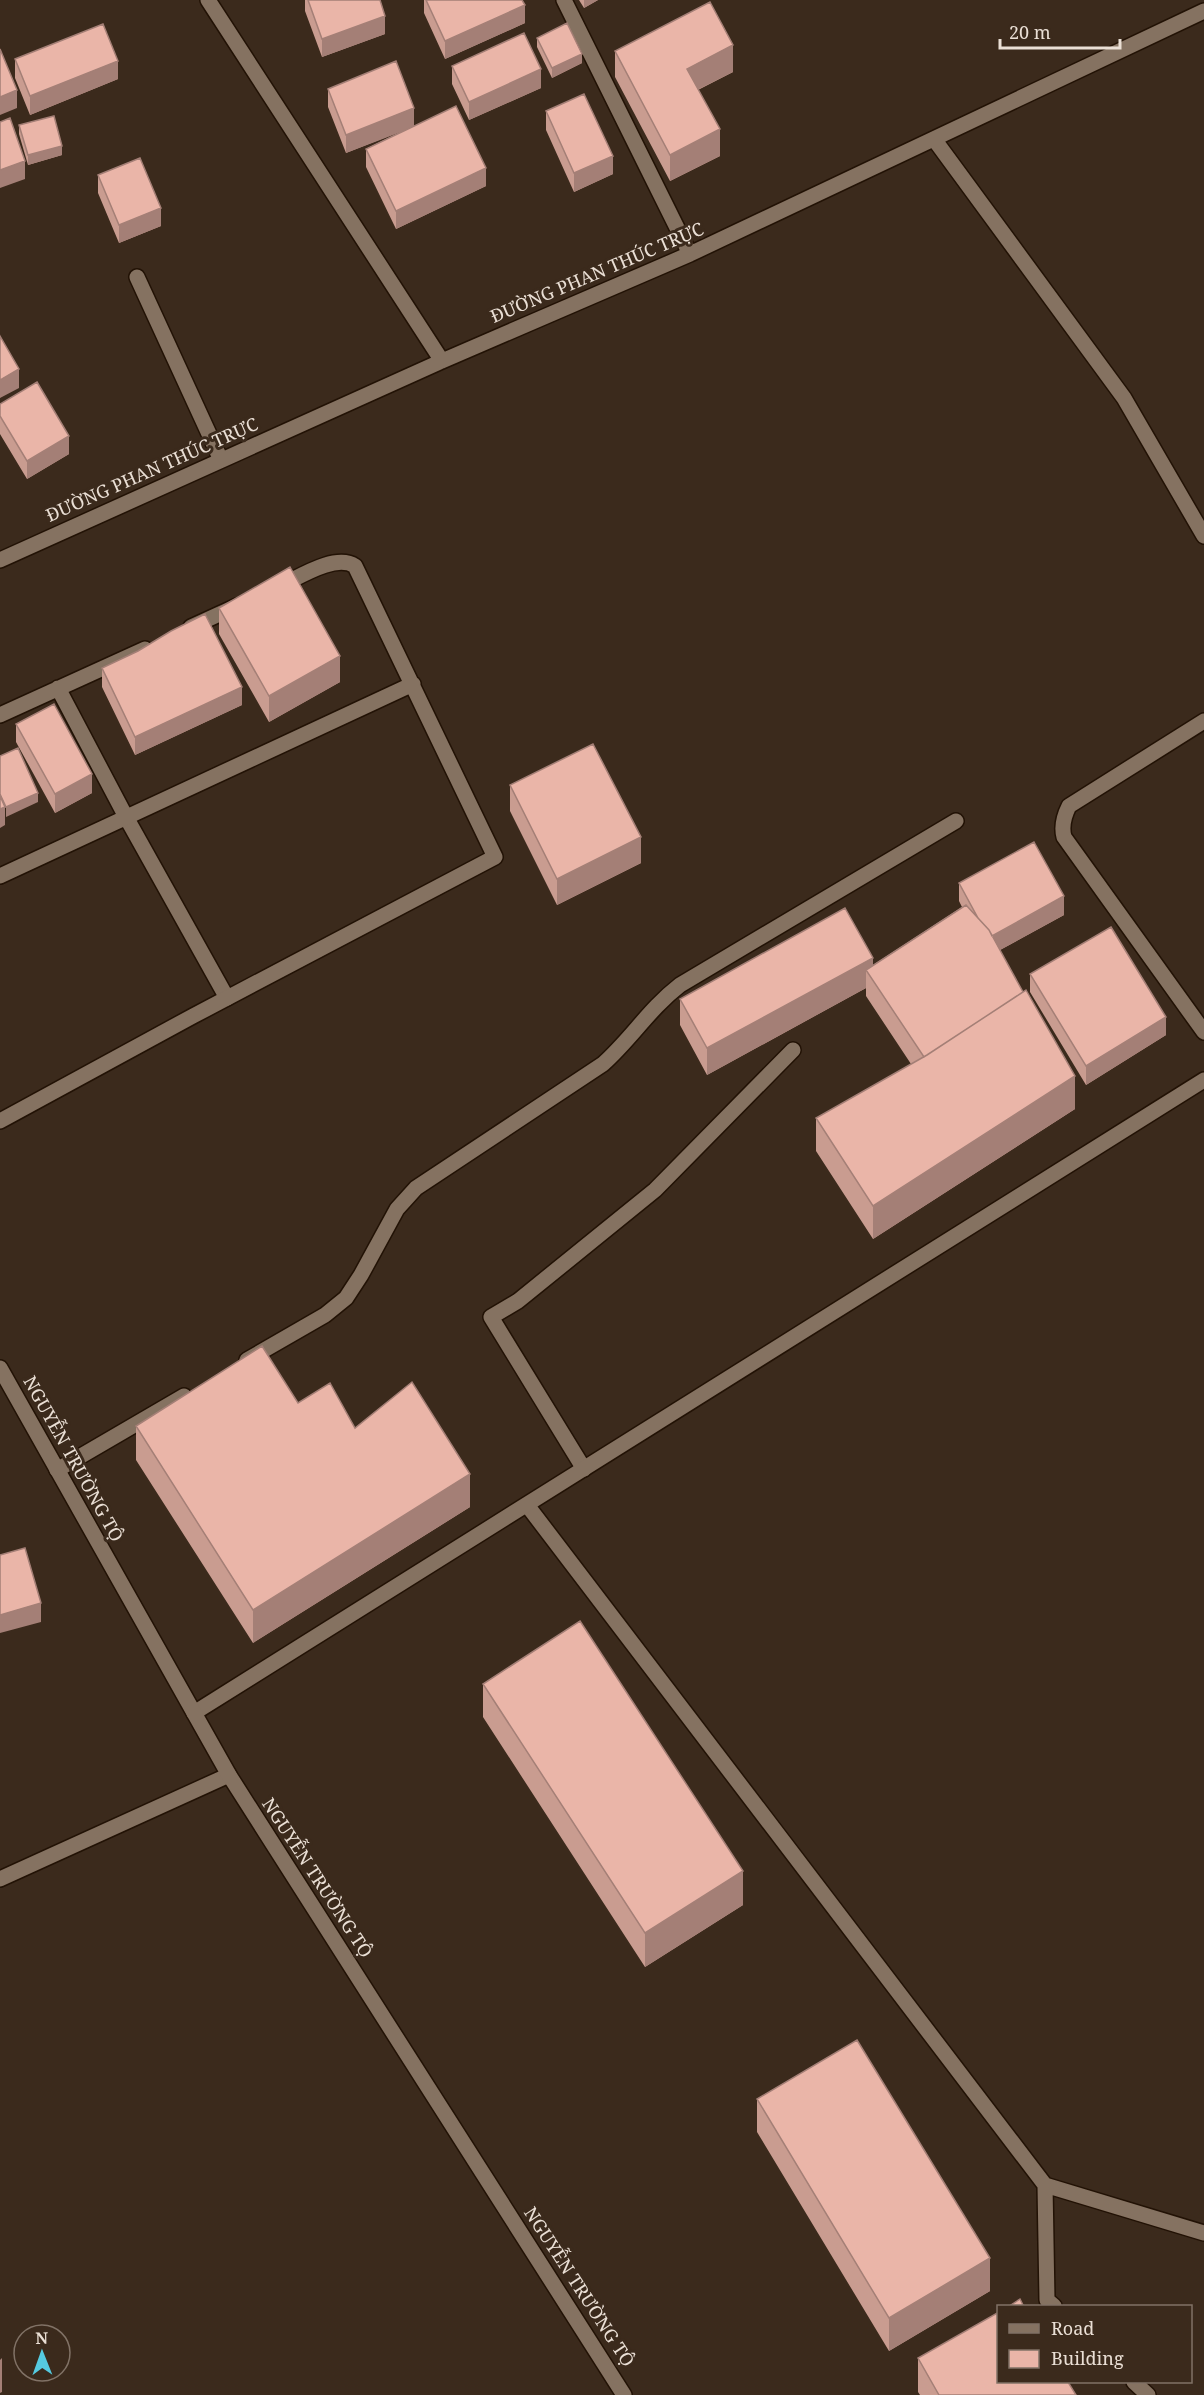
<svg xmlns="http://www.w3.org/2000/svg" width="1204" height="2395" viewBox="0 0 1204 2395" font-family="'Noto Serif',serif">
<rect width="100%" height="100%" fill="#3b2a1c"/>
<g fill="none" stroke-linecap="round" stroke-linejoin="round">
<defs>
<path id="service" d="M126,817l101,181
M584,1469l-93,-152 27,-16 137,-111 138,-140
M527,1505l518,680 159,48
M1045,2185l2,115 7,6
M1134,2382l14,13"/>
<path id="minor" d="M208,0l234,361
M564,0l126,254
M934,139l190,259 80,138
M137,277l84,183
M0,560l442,-199 248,-107 514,-243
M191,627l46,-21
M58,688l68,129
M0,715l145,-66
M1204,721l-135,85c-5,10 -8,20 -5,31l140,195
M0,876l413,-192
M0,1121l193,-105 302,-159 -140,-291c-20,-13 -57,12 -77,21
M247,1360l78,-45 21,-17 15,-23 36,-66 19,-21 187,-124c29,-26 46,-55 77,-79l276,-164
M57,1470l127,-74
M194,1713l1010,-633
M0,1879l229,-104"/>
<path id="secondary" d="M0,1368l229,407 395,620"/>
</defs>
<use href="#service" stroke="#221205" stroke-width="18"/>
<use href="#minor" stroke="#221205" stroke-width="18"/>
<use href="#secondary" stroke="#221205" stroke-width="18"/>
<use href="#service" stroke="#857261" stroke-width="15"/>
<use href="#minor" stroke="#857261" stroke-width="15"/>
<use href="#secondary" stroke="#857261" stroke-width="15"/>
</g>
<path fill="#c99c90" d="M305,0h75l5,34 -63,23 -17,-46z
M424,0h98l3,23 -80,36 -21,-46z
M579,0h19l-14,8z
M537,38l45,25 -30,15 -15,-31z
M615,51l118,21 -35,18 22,66 -50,25 -55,-104z
M15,59l103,20 -88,36 -15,-37z
M452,66l89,22 -72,32 -17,-36z
M328,89l86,37 72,60 -90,43 -30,-62v-18l38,-19 -58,23 -18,-46z
M546,111l67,63 -39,18 -28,-62z
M19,125l43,30 -34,10 -9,-31z
M98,175l63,51 -42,17 -21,-50z
M0,404l69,50 -42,25 -27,-45z
M219,608l121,74 -71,40 -50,-88z
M102,668l140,37 -107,50 -33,-68z
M16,724l76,69 -37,20 -39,-71z
M510,785l131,78 -84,42 -47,-94z
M959,883l105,32 -64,35 75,159 -202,130 -57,-88v-33l95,-54 -45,-68v-8l-159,87 -27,-50v-26l193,-34 89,-58 -3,-6z
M1030,974l136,61 -80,50 -56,-93z
M298,1403l57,25 115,79 -217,136 -117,-183v-34z
M483,1684l260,221 -98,62 -162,-250z
M757,2099l233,192 -101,60 -132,-219z
M918,2358l158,37h-156l-2,-3z"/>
<path fill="#a47f76" d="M584,0h14l-14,8z
M525,5v18l-80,36v-18z
M385,16v18l-63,23v-18z
M733,45v27l-46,23v-26z
M582,54v9l-30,15v-10z
M118,61v18l-88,36v-19z
M541,69v19l-72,32v-18z
M17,90v18l-17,7v-18z
M414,108v19l-68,26v-18z
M720,129v27l-50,25v-26z
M62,146v9l-34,10v-10z
M613,156v18l-39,18v-19z
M25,161v18l-25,9v-18z
M486,168v18l-90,43v-18z
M161,208v18l-42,17v-18z
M19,369v19l-19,10v-18z
M69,436v18l-42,25v-18z
M340,656v26l-71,40v-26z
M242,687v18l-107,50v-18z
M92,774v19l-37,20v-19z
M38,793v9l-32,15v-10z
M5,807v18l-5,3v-19z
M641,837v26l-84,42v-26z
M1064,896v19l-75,41v-18z
M873,958v22l-7,-10v18l-159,87v-27z
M1166,1017v18l-80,50v-19z
M1075,1076v33l-202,130v-33z
M470,1474v33l-217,136v-33z
M41,1603v19l-41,11v-18z
M743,1871v34l-98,62v-34z
M990,2258v33l-101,60v-33z
M2,2358v34l-2,1v-33z"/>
<path fill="#eab5a8" stroke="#a47f76" stroke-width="1.5" d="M308,0h72l5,16 -63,23z
M426,0h96l3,5 -80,36z
M710,2l23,43 -46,24 33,60 -50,26 -55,-104z
M567,23l15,31 -30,14 -15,-30z
M103,24l15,37 -88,35 -15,-37z
M524,33l17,36 -72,33 -17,-36z
M0,49l17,41 -17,7z
M396,61l18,47 -68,27 -18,-46z
M584,94l29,62 -39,17 -28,-62z
M456,106l30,62 -90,43 -30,-62z
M54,116l8,30 -34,9 -9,-30z
M10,118l15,43 -25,9v-48z
M140,158l21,50 -42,17 -21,-50z
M0,336l19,33 -19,11z
M37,382l32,54 -42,25 -27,-45v-12z
M290,567l50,89 -71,40 -50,-88z
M205,614l37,73 -107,50 -33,-69 36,-17 33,-20z
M54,704l38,70 -37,20 -39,-70z
M593,744l48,93 -84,42 -47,-94z
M18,748l20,45 -32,14 -6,-13v-38z
M0,796l5,11 -5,2z
M1034,842l30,54 -72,40 -3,-6 -11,-12 -19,-35z
M966,905l23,25 34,62 -99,65 -58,-87z
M845,908l28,50 -166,90 -27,-49z
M1111,927l55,90 -80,49 -56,-92z
M1026,990l49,86 -202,130 -57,-88 111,-63z
M262,1346l36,57 32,-20 25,45 57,-46 58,92 -217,136 -117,-184z
M25,1548l16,55 -41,12v-60z
M580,1621l163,250 -98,62 -162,-249z
M857,2040l133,218 -101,60 -132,-219z
M1020,2299l4,8h-16z
M999,2312v70h69l8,13h-137l-21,-37z"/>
<g text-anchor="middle" stroke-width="6" stroke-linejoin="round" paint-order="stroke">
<g font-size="18" fill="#eadfd5" stroke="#3b2a1c">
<text transform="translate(597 273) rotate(-23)" y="6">ĐƯỜNG PHAN THÚC TRỰC</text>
<text transform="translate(152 470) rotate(-24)" y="6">ĐƯỜNG PHAN THÚC TRỰC</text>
<text transform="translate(73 1459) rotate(61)" y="6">NGUYỄN TRƯỜNG TỘ</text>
<text transform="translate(317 1878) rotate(57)" y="6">NGUYỄN TRƯỜNG TỘ</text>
<text transform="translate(579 2287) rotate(57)" y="6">NGUYỄN TRƯỜNG TỘ</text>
</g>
</g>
<rect x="997" y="2305" width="195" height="78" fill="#3b2a1c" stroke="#817266" stroke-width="1.5"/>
<rect x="1009" y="2324" width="30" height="9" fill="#857261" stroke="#817266" stroke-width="1.5"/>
<text x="1051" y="2335" font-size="18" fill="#eadfd5">Road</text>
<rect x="1009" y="2350" width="30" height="18" fill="#eab5a8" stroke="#817266" stroke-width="1.5"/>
<text x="1051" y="2365" font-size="18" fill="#eadfd5">Building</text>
<g transform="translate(42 2353) rotate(359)"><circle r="28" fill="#3b2a1c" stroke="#817266" stroke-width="1.5"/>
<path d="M0-4.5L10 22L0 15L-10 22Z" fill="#55cae0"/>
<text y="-9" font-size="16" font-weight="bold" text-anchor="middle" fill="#eadfd5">N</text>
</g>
<path d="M1000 39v9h120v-9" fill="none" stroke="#eadfd5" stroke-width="3"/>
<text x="1009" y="39" font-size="18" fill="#eadfd5" stroke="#3b2a1c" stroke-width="4.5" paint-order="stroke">20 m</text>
</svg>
